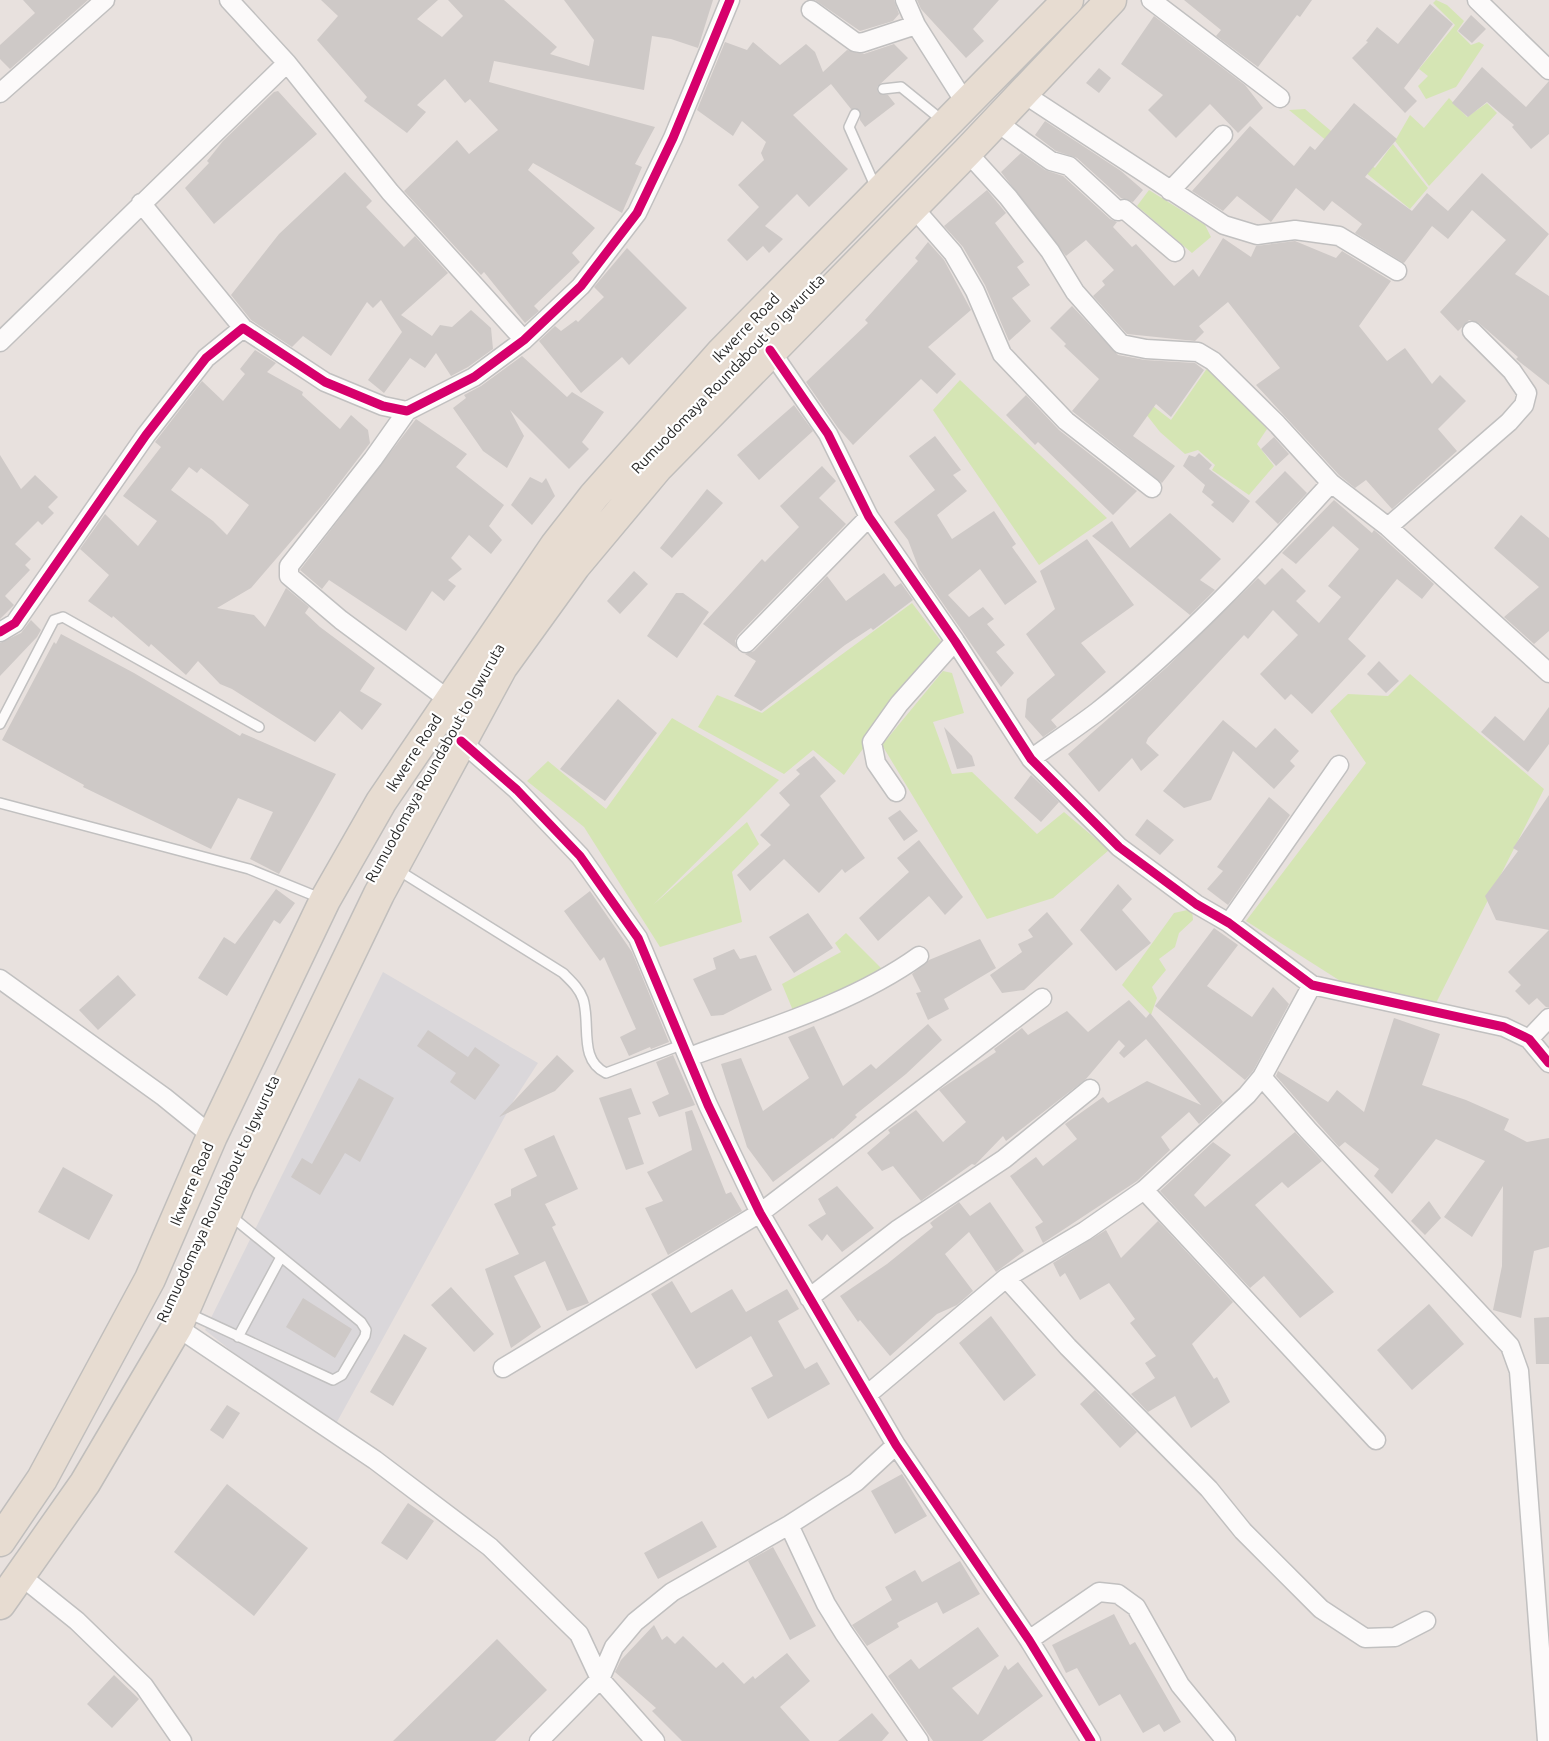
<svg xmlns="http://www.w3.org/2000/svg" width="1549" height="1741" viewBox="0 0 1549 1741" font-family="Ubuntu,sans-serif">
<rect width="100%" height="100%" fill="#e8e1de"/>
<path fill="#dad7da" d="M383,972l155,91 -24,37 -182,331 -127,-101z"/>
<path fill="#d5e5b4" d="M1436,0l11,5 17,16 -7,10 14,14 8,-3 5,3 -28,42 -30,12 -8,-13 10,-10 -9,-7 36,-44 -22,-22z
M1449,98l18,19 20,-14 10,10 -68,73 -34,-45 15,-26 14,13z
M1305,109l70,59 18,-24 35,44 -18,21 -121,-99z
M1149,190l56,35 6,12 -19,16 -55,-47z
M1208,367l59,62 -10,15 17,22 -25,29 -37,-25 3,-5 -17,-15 -13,4 -25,-22 -18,-23 7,-6 22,17z
M960,380l147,138 -68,47 -106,-155z
M912,603l29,38 -97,134 -31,-25 -29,24 -86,-47 19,-32 45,18z
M943,671l9,2 12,40 -31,9 19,52 20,-2 65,62 27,-22 45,38 -56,48 -66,21 -105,-174z
M1410,674l134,115 -110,218 -81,-18 -107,-68 120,-158 -36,-52 18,-17 40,2z
M672,718l107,62 -126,125 94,-83 12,22 -27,28 10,50 -82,25 -76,-120 -57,-46 21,-20 58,48z
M1192,909l1,11 -14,13 -4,14 -16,12 7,11 -14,17 5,11 -6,17 -29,-30 52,-72z
M846,933l39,39 -91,41 -12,-29 59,-32 -6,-9z"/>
<path fill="#cec9c7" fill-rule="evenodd" d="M23,0h65l-78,69 -10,-10v-14l35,-32z
M321,0h117l-21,19 25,18 21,-21 -15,-16h56l53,47 -7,7 39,12 5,-26 -30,-40h149l-15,48 -27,-9 -19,-3 -8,54 -150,-29 -5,21 166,45 -20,37 7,3 -20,46 -89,-50 -5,7 67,58 -23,25 8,9 -46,44 5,5 -14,12 -41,-51 -3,3 -77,-84 53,-51 12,14 29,-24 -28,-31 -5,4 -20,-24 -28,26 9,7 -19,21 -43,-32 3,-4 -50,-57 21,-24z
M815,0h79l5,14 -6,7 -33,10z
M917,0h82l-26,29 11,12 -18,17 -45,-49z
M1184,0h128l-12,17 -3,-2 -39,52 -42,-31 5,-6z
M1430,4l23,20 -49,64 13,13 -12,12 -53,-55 16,-16 -2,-1 11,-14 21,17z
M1471,15l15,14 -14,14 -14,-12z
M1154,16l91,69 18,23 -25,25 -28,-29 -34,34 -28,-28 15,-15 -42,-31z
M725,42l22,8 6,-8 27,23 26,-21 9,8 8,20 24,-22 17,4 30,-10 14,14 -31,29 1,6 10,2 7,9 -30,23 -5,-7v-10l-9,-1 -20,-25 -38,31 55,54 -39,38 -12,-13 -32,32 18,13 -14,14 -6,-7 -16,15 -20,-21 32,-33 -21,-22 26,-25 -3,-7 5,-11 -24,-21 -9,15 -36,-26z
M1482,67l44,40 23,-26v53l-18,15 -19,-22 2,-2 -27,-23 -19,15 -16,-14z
M1099,68l12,10 -12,15 -13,-10z
M278,91l39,43 -103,90 -29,-36 24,-25 -2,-2 16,-20 51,-49z
M1354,103l43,36 -32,38 47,34 15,-18 21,18 34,-38 67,61 -34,40 34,22v89l-33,-26 2,-2 -39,-34 -10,-3 -11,11 -18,-19 66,-72 -34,-30 -24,29 -16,-13 -28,37 -49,-30 7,-9 -30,-23 -8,10 -28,-23 -25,34 -34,-26 -14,15 -31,-20 58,-65 44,40 16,-20 5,4z
M1045,121l76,50 22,19 -10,12 -12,-4 -44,-40 -21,-7 -21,-16z
M1021,153l24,17 18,6 47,43 7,3 -4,5 19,20 4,-3 38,42 19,-17 6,8 24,-39 28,19 5,-11 39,-5 41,17 6,-7 49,30 -32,45 28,35 18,-13 27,36 8,-9 26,26 -28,28 19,22 -65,58 -26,-29 -11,8 -16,-13 -83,-90 24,-17 -52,-66 -29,24 5,6 -9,9 -68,-7 -34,-38 12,-11 -3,-4 12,-11 -28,-30 -20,16 -65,-84z
M345,172l27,29 -6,6 38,40 11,-11 33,37 -47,42 31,21 8,-11 12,2 19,-17 20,18 2,21 -25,18 -17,9 -15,-23 -11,15 -15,-10 -26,35 -16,-13 34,-48 -21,-32 -8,8 -6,-6 -36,54 -28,-20 -11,11 -41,-27 -20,-25 48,-61z
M987,190l19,23 -11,10 29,39 -7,5 13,18 -18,13 19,23 -22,20 -24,-56 -22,-38 -19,-21z
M928,242l16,18 27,50 -43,37 28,27 -19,20 -16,-15 -68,66 -15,-17 -32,-46 62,-59 -3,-3 53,-59 -3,-3z
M627,248l60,60 -58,57 -7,-8 -41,36 -42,-52 16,-15 6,5 15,-11 2,2 26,-25 -10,-10z
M1072,306l46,49 27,5 50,3 9,7 -33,47 -15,-13 -23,32 42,30 -13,17 -90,-72 27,-32 -35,-33 2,-2 -16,-16z
M255,350l21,13 -9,9 36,20 -1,3 38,34 11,-14 17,15 2,13 -45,59 -74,86 -34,20 37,7 11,12 21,-39 23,19 -4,6 15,14 55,41 -15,23 22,13 -20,26 -22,-19 -25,31 -83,-53 -12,-5 -22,-23 -12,14 -35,-31 -2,3 -36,-31 -1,2 -24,-17 21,-26 -29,-26 25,-35 33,32 19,-25 -34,-25 38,-49 -6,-5 47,-61 21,20 22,-27 -5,-5zM189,467l8,6 4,-5 48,37 -22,30 -14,-14 -42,-31z
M522,356l45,41 5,-5 32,20 -22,30 7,7 -20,20 -59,-59 14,26 -17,32 -24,-17 -30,-43 13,-10 -2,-3 17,-9z
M1026,395l33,35 78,61 -24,24 -75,-73 -3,3 -29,-30z
M794,405l19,26 -54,49 -22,-25z
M416,419l51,35 -11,13 48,38 -15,21 13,14 -11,14 -22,-19 -18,23 11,11 -14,11 8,6 -12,15 -12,-10 -26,40 -77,-51 -7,9 -22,-19z
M935,436l26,34 -8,5 14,16 -30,24 15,24 42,-28 22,33 -4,3 25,35 -32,23 -25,-36 -32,26 21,22 14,-10 11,12 -7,5 18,21 -9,7 18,21 -13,14 -82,-118 -11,-29 -14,-18 41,-32 -26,-34z
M1274,437l15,17 -13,12 -15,-17z
M1199,453l13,12 -3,4 41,32 -17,22 -22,-18 3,-3 -12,-10 3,-7 -22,-19 6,-11 6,2z
M0,455l21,34 14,-14 23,22 -10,10 6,6 -12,12 -4,-4 -23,23 16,15 -6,6 5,5 -25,26 9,9 -14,14z
M822,466l14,15 -17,17 27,26 -108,111 -3,6 2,8 -34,-25 59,-65 3,3 34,-35 -19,-21z
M1285,471l22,22 -29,31 -23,-22z
M530,477l12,6 4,-5 9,18 -23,29 -21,-20z
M707,489l16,14 -51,55 -12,-10z
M1334,500l38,33 2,-3 7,6 53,48 -12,15 -25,-20 -49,60 18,17 -54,58 -21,-20 -6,6 -25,-26 38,-39 -25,-25 -25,29 -4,-4 -96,103 -2,5 13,12 -18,16 -9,-13 -33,34 -31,-38 99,-87 91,-89 7,7 17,-17 24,23 -10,10 23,22 22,-26 -13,-11 31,-37 -26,-23 -37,38 -14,-11z
M1170,513l51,46 -21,21 15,10 -25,25 -98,-79 20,-15 18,27z
M1521,515l28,23v93l-15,13 -30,-27 35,-30 -45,-39z
M1087,539l47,66 -53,38 25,29 -55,48 6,7 -14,10 -18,-20 2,-18 28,-24 -29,-41 29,-25 -15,-38z
M634,571l14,13 -28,30 -13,-13z
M884,573l11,14 6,-4 12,17 -40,30 -2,-2 -26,17 -84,66 -27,-15 22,-35 -11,-7 9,-3 73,-75 19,25z
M676,593h7l26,19 -32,46 -30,-22z
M31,620l10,10 -4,7 -37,39v-33l21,-10z
M61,634l73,39 106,63 2,-3 94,41 -57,100 -29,-15 23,-47 -35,-14 -27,51 -128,-62 1,-2 -82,-45 52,-98 2,2z
M1379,661l20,20 -13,12 -19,-19z
M618,699l39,34 -52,68 -45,-32z
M1549,707v37l-21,28 -47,-40 14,-16 29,25z
M1223,720l33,28 19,-20 24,23 -9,10 5,5 -21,23 -41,-38 -22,49 -27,8 -21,-17z
M944,727l28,29 3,10 -18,3z
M814,756l22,25 -16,15 45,62 -20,15 -3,-4 -23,24 -35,-34 -34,32 -13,-16 34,-30 -11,-10 30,-30 -11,-12 21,-19 -4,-4z
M1031,775l28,27 -18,20 -27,-24z
M1549,795v212h-3l-9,-9 -8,7 -14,-14 6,-6 -13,-13 41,-42 -53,-10 -11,-24 33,-45 -5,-3z
M1269,797l21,18 -62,90 -21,-16 16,-18 -6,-4z
M900,810l18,21 -14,10 -16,-23z
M1147,819l27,21 -14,15 -25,-20z
M919,840l44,57 -18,18 -16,-19 -51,45 -19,-23 50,-46 -12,-14z
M1118,884l14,15 -10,11 29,33 -35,28 -36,-41z
M276,889l19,14 -15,21 -6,-4 -47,76 -29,-18 26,-41 11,7z
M590,891l42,61 37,90 -18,7 -1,-2 -21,9 -9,-19 16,-8 -32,-72 -4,4 -36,-50z
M1047,912l26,32 -49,46 -22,3 -12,-18 32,-23 -4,-8 15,-7 -5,-7z
M808,913l25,35 -39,25 -25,-36z
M1214,928l24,17 -31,41 45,31 21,-30 16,17 -36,67 -8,9 -90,-74z
M980,939l16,29 -52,31 5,10 -21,11 -12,-27 5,-1 -9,-18 17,-14z
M734,949l6,10 16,-4 16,35 -49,25 -12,1 -18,-37 23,-10 -3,-11z
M118,975l18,20 -38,35 -19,-20z
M1129,1000l17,18 4,-5 73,89 -24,22 -10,-12 -28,25 9,13 -33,31 -94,62 -8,-16 8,-5 -33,-46 26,-19 7,9 34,-27 -12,-15 38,-27 5,6 39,-22 54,24 -55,-66 -22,19 -5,-5 6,-7 -6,-6 -33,39 -80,62 -3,-5 -28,29 -3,-1 -51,37 -28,-35 -11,5 -15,-18 23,-20 -2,-3 28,-20 27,32 23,-20 -27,-32 57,-38 -2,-3 28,-21 6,7 39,-24 21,21z
M1394,1018l46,16 -18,51 44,15 43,19 -5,11 23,12 22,-4v109l-15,4 -13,67 -28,-8 9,-44 1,-80 -31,51 -28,-20 41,-56 -49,-22 -44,55 -18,-18 5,-7 -34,-27 -6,5 -63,-71 2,-5 50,31 9,-12 27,22z
M928,1024l14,16 -36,34 -51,41 2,2 -24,22 -1,-1 -59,44 -26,-35 -26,-83 20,-6 22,53 46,-33 -21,-41 26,-11 29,60 28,-22 5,5z
M428,1030l40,27 7,-10 25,18 -25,35 -25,-18 6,-9 -39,-27z
M557,1055l17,16 -19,20 -56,26z
M673,1055l22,50 -36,12 -7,-15 17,-8 -13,-32z
M359,1078l35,20 -34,64 -15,-9 -25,42 -29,-18 11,-19 10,6z
M631,1088l10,26 -13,4 16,46 -18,6 -27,-72z
M692,1110l34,84 5,-2 11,19 -74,44 -23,-47 18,-7 -16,-29 45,-22 -7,-38z
M1295,1132l27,29 -34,27 -6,-6 -27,23 79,87 -34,26 -36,-42 -14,12 -90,-97 53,-49 18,13 -37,40 11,12z
M554,1135l24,54 -33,15 11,21 -4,2 37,76 -22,8 -22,-50 -31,15 27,51 -30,21 -26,-79 34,-15 -25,-50 17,-8v-7l26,-13 -13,-27z
M63,1167l50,28 -24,45 -51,-28z
M837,1186l37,42 -32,24 -15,-18 -5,7 -14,-16 18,-11 -8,-15z
M1429,1201l12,17 -16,17 -14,-14z
M959,1202l11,14 20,-14 34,49 -28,21 -27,-40 -24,22 28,37 -16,14 -20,9 -47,42 -30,-36 -2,2 -18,-26 47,-32 46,-37 -3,-4 5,-4z
M1158,1221l75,81 -41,42 22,35 3,-2 13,25 -39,26 -16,-32 -27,16 -17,-18 24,-16 -10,-15 11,-7 -26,-33 5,-4 -26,-36 -29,17 -15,-27 -5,4 -7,-14 53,-33 15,28z
M672,1281l19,32 41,-24 14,23 41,-23 12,20 -21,12 27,48 12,-7 13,22 -62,35 -17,-31 22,-12 -22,-40 -55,33 -45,-75z
M451,1287l43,47 -20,18 -43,-47z
M303,1298l49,31 -17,29 -49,-31z
M1429,1304l35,40 -52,46 -35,-40z
M991,1316l45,59 -32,26 -45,-58z
M1549,1317v47h-13l-2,-46z
M404,1334l23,14 -34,58 -23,-14z
M1095,1390l42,42 -17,16 -40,-44z
M227,1405l13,8 -17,26 -13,-9z
M902,1474l25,42 -32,18 -24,-43z
M227,1484l81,64 -54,68 -80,-64z
M408,1503l26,18 -27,39 -26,-17z
M702,1521l15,26 -59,32 -14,-26z
M773,1547l43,79 -26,14 -42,-79z
M960,1561l20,33 -37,20 -6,-12 -40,21 2,4 -32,19 -15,-21 40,-25 -7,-13 30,-17 7,12z
M1114,1614l16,31 5,-3 46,80 -17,10 -5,-8 -16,9 -23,-39 -21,12 -22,-38 -11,5 -14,-28z
M654,1625l8,15 5,-4 8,8 8,-8 33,32 7,-6 21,22 9,-8 2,3 32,-26 23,28 -30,26 30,34h-128l-30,-30 4,-3 -41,-36 6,-12z
M978,1627l21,29 -47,32 26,27 27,-50 3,5 10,-8 25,34 -61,45h-49l-45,-65 23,-17 8,10z
M497,1639l50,51 -52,51h-102z
M114,1675l25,24 -27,29 -25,-24z
M872,1713l17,20 -7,8h-44z"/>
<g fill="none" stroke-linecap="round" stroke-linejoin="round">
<defs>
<path id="lane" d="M883,89l18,-2 42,34
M855,114l-6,13 27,61
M0,724l54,-104 9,-3 196,110
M0,803l249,66 71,29
M398,870l165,103c8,8 16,15 20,26 8,25 -5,61 23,74l78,-29
M188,1313l145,67 9,-5 23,-39 1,-6 -5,-8 -130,-106
M238,1337l43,-80"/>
<path id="street" d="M229,0l58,63 103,129 134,148
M905,0l11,25 50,79
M1151,0l129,98
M1477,0l72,70
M811,10l44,32 6,1 55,-18
M1021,92l203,133 33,10 38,-5 44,6 58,35
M0,93l105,-93
M995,121l56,40 18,5 49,45 6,-2 51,43
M967,152l41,45 42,54 25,41 46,52 25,5 52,3 15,9 64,63 54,59 57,44 161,146
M1170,191l53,-56
M141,203l102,125
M912,206l41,47 22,38 27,63 64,67 86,67
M0,342l287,-279
M770,350l58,84 41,83 86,124 76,118 88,88 77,57 33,19 83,62 192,42 25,12 20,24
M407,411l-34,48 -84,107v10l52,44 108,80
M1388,527l121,-105 15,-17 3,-12 -15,-22 -40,-40
M0,632l15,-9 131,-188 60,-77 37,-30 82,54 58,24 24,5 67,-34 50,-37 57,-54 56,-73 36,-75 57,-138
M746,643l123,-126
M461,741l56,49 63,66 58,82 70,167 52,108 136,232 133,195 62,101
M1031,759c22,-16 45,-31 66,-47 86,-68 161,-149 234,-229
M896,792l-20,-29 -4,-21 27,-38 56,-63
M1229,923l110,-158
M0,979l164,118 48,39
M1312,985l-50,92 -15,18 -103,95 -59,41 -79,47 62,69 141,142 34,42 78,78 44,29 30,-1 31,-16
M1529,1039l20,-21
M689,1057c78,-29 163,-53 230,-101
M1262,1077l46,53 202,216 9,25 28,370
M1144,1190l232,250
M809,1298l88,-68 107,-71 86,-70
M177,1327l198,133 115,87 89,87 21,45 55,62
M503,1368l257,-155 282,-215
M867,1395l139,-117
M789,1525l37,79 18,29 75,108
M21,1576l56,45 67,65 38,55
M1029,1640l70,-48 19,2 18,13 44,78 46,56
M539,1741l61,-62 14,-32 21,-25 37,-30 117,-67 67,-43 40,-37"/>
<path id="primary" d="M0,1541l42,-62 108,-200 62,-143 113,-236 56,-98 174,-256 39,-50 128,-144 346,-352
M0,1604l85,-121 92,-156 62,-143 140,-290 123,-227 73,-101 82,-98 310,-316 144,-152"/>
</defs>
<use href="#lane" stroke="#c1c0c0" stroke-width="12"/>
<use href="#street" stroke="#c1c0c0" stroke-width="21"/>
<use href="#primary" stroke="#c0bebc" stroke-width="33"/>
<use href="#lane" stroke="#fcfafa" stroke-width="9"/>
<use href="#street" stroke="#fcfafa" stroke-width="18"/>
<use href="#primary" stroke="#e7dcd1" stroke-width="30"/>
<defs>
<path id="cycleway" d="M770,350l58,84 41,83 86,124 76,118 88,88 77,57 33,19 83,62 192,42 25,12 20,24
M0,632l15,-9 131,-188 60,-77 37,-30 82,54 58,24 24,5 67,-34 50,-37 57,-54 56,-73 36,-75 57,-138
M461,741l56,49 63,66 58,82 70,167 52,108 136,232 133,195 62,101"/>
</defs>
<use href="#cycleway" stroke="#fff" stroke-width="13"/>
<use href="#cycleway" stroke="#d6006c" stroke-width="9"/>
</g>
<g text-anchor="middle" stroke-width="4.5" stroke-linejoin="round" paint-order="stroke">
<g font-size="15" fill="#292929" stroke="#fff">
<text transform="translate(746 328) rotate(-46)" y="5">Ikwerre Road</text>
<text transform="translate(728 374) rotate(-46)" y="5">Rumuodomaya Roundabout to Igwuruta</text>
<text transform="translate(414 753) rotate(-57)" y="5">Ikwerre Road</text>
<text transform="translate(435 763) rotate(-61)" y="5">Rumuodomaya Roundabout to Igwuruta</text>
<text transform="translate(192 1184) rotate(-67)" y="5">Ikwerre Road</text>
<text transform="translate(218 1199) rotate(-65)" y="5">Rumuodomaya Roundabout to Igwuruta</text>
</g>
</g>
</svg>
